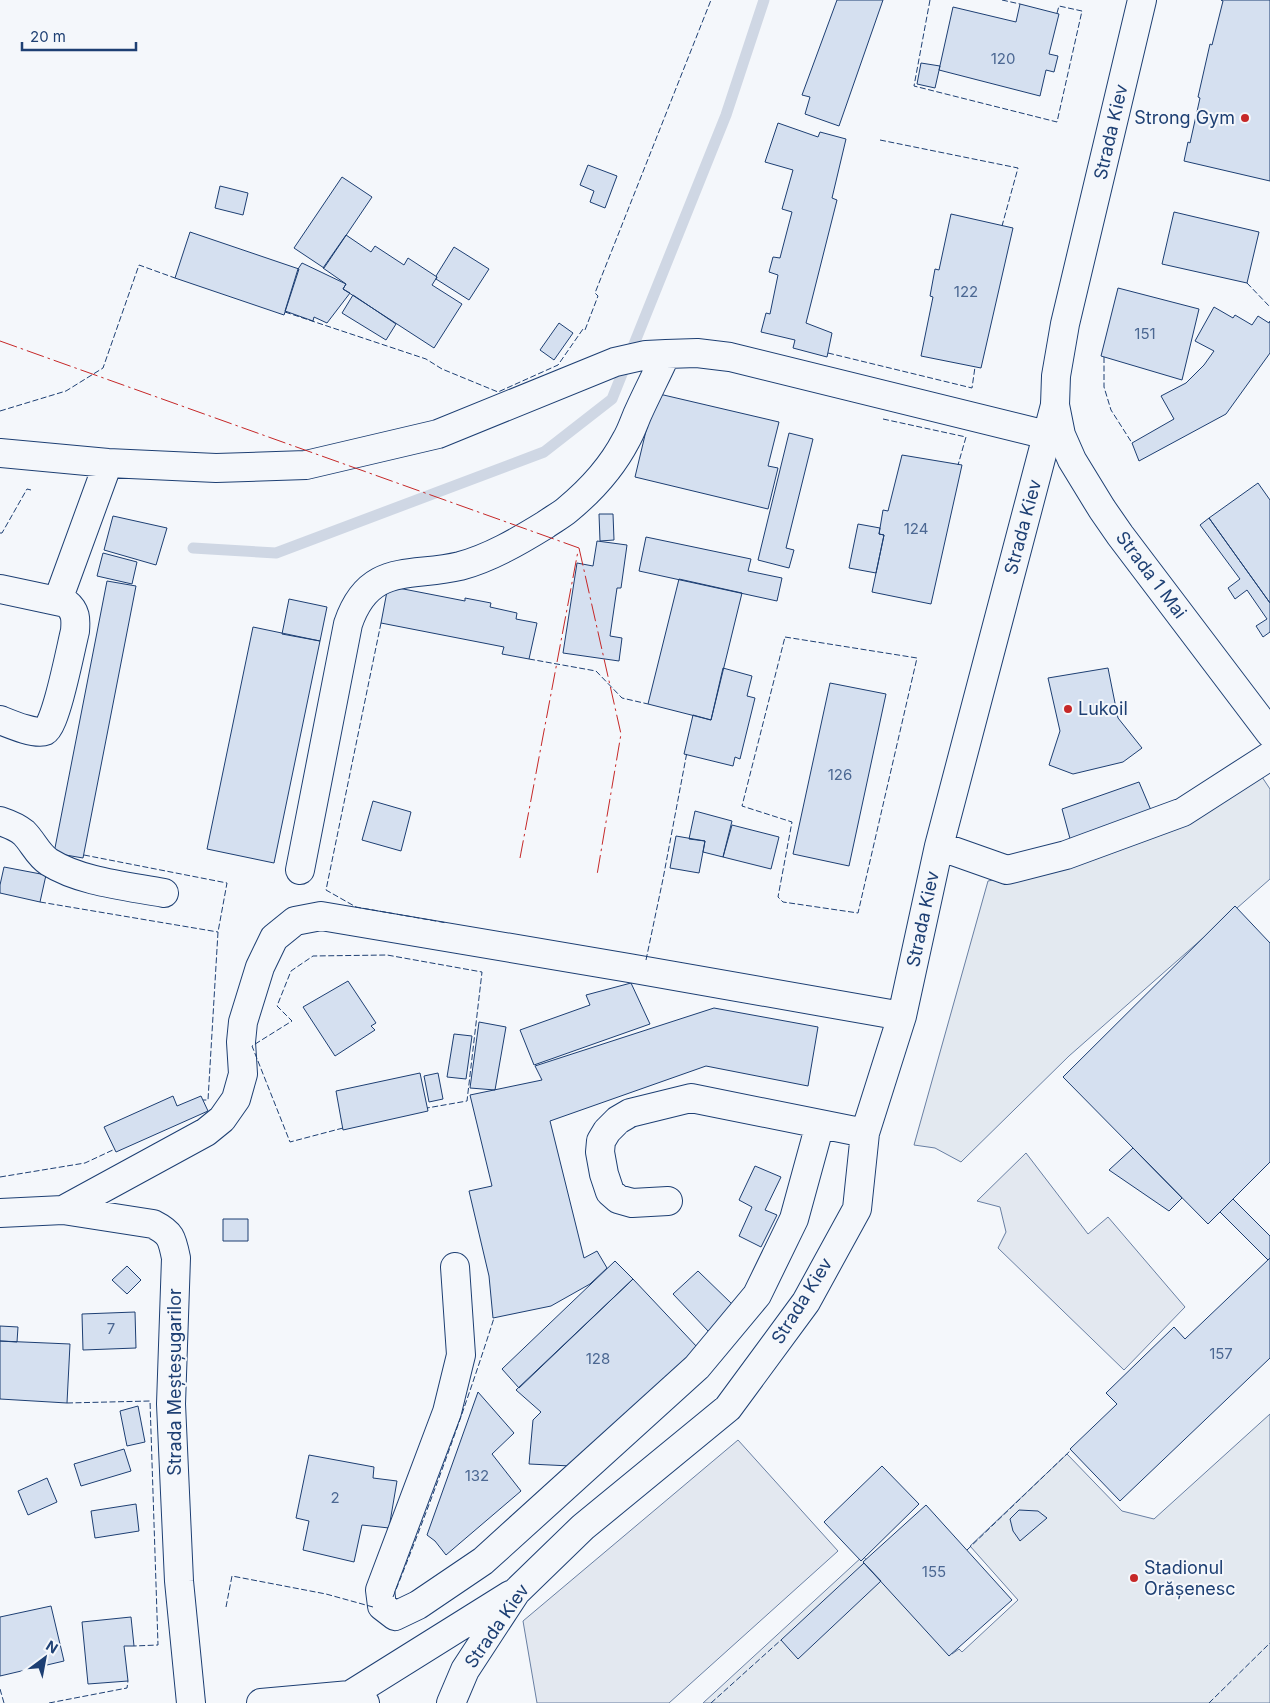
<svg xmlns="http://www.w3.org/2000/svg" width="1270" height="1703" viewBox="0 0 1270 1703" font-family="Inter,sans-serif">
<rect width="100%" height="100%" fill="#f4f7fb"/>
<path fill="#e3e9f0" stroke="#687fa3" d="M1262,777l8,12v90l-201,177 -108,106 -26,-14 -21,-3 74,-264 15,-3z
M1270,1414v289h-567l160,-147 89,98 7,-5 3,3 56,-52 -48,-54 97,-92 55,57 32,8z"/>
<path fill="#e3e8f0" stroke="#687fa3" d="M1026,1153l62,81 20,-17 77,90 -61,63 -126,-122 8,-16 -6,-25 -23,-6z
M738,1440l100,111 -169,152h-132l-14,-82z"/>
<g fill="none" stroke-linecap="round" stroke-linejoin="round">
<path stroke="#cfd7e4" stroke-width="11" d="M193,548l83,5 268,-101 68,-53 114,-284 38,-115"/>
</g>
<path fill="#d5e0f0" stroke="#1d3f73" d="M837,0h46l-44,126 -34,-12 5,-17 -8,-2z
M1221,0h49v181l-86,-20 4,-19 2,1 10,-45 -2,-1 12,-53 2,1 11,-44z
M1020,4l39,10 -10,40 9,2 -4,16 -8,-2 -6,26 -101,-26 14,-63 63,15z
M921,63l19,3 -5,22 -18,-4z
M778,123l40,14 2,-5 26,7 -14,59 5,2 -31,123 26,10 -5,24 -34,-9 2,-8 -34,-8 5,-19 4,1 8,-39 -9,-3 4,-15 7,1 12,-46 -10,-3 11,-39 -28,-8z
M588,165l29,11 -12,32 -15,-6 4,-11 -14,-6z
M342,177l30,20 -48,71 -30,-20z
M220,186l28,7 -5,22 -28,-7z
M1174,212l85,20 -12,51 -85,-19z
M951,214l62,14 -32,140 -60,-12 12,-59 -3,-1 5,-27 4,1z
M190,232l109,37 -15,46 -109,-37z
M346,235l25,17 4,-6 29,19 4,-7 29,19 -5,8 30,19 -28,44 -91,-59 3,-5 -23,-16z
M454,247l35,22 -20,31 -33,-21 1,-2 -1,-1z
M302,263l44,21 -3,5 7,4 -23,30 -13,-6 -1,4 -28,-10 13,-42z
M1118,288l81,21 -17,71 -81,-24z
M353,295l43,29 -10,16 -44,-27z
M1214,307l19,11 2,-3 17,10 6,-9 11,7 1,-2v32l-44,61 -87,47 -7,-18 42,-24 -13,-23 25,-13 18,-18 10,-14 -19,-10z
M559,323l14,10 -19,27 -14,-10z
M655,393l124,29 -11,44 10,2 -10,41 -133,-32z
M789,433l24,6 -27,109 8,2 -5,18 -31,-8z
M902,455l60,10 -31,139 -59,-12 12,-57 -5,-1 4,-24 5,1z
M1258,483l12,17v103l-61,-85z
M599,514h14l1,26 -14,1z
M113,516l54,12 -11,37 -52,-15z
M1209,518l61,85v29l-7,5 -7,-11 11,-7 -20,-29 -12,9 -7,-11 12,-9 -40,-54z
M858,524l22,4 -1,6 5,1 -8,38 -27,-5z
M646,537l105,22 -3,12 34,7 -5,23 -138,-30z
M597,541l30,4 -6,43h-4l-7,48 12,2 -3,23 -56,-8 14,-90 16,3z
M103,553l34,9 -5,22 -35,-8z
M679,579l63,14 -31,127 -63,-16z
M107,581l29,5 -53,272 -29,-5z
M388,586l77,15v-3l26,5 -1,4 27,6 -1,6 21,4 -8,36 -27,-5 2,-7 -123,-24z
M289,599l38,8 -7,34 -38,-7z
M253,627l67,14 -46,222 -67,-14z
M723,668l29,8 -5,20 8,2 -15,61 -5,-2 -2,9 -49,-12 9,-39 18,5z
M1108,668l10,50 24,30 -19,14 -50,12 -24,-9 11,-34 -12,-53z
M830,683l56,11 -37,172 -56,-12z
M1139,782l14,33 -81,31 -10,-37z
M373,801l38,11 -10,39 -39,-11z
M695,811l37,10 -9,36 -20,-5 2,-11 -16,-2z
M732,825l47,12 -8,32 -48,-12z
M676,836l29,5 -6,32 -29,-5z
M4,867l42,8 -6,27 -40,-9v-8z
M1235,906l35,37v219l-62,62 -145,-147z
M348,981l28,42 -5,3 4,4 -40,26 -32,-49z
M631,983l19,41 -116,41 -14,-35 70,-25 -4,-10z
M714,1008l104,19 -10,59 -102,-20 -156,55 34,137 13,-7 10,17 -17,16 -39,22 -58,12 -4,-42 -20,-85 23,-5 -22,-91 72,-15 -7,-14z
M479,1022l27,5 -11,63 -25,-2z
M454,1034l18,2 -6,43 -19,-2z
M420,1073l8,38 -85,19 -7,-39z
M438,1073l5,26 -14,3 -5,-26z
M173,1096l4,10 24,-10 7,15 -92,41 -12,-25z
M1133,1148l49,50 -13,13 -60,-41z
M755,1166l26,11 -16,33 12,5 -16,32 -22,-11 13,-29 -13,-7z
M1233,1199l37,37v22l-2,2 -48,-48z
M223,1219h25v22h-25z
M1270,1258v100l-150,143 -50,-52 47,-45 -11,-11 68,-66 11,12z
M615,1261l18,18 -114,109 -17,-19z
M127,1266l14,14 -14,14 -15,-14z
M698,1271l35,34 -24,27 -36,-38z
M633,1279l65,69 -127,118 -42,-2 4,-44 8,-8 -25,-22z
M135,1312l1,36 -53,2 -1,-36z
M0,1326l18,1 -1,15 -17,-1z
M0,1341l70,3 -3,59 -67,-4z
M478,1392l36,41 -22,21 29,37 -75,64 -11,-14 -8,-6z
M138,1406l7,36 -18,4 -7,-35z
M124,1449l7,22 -50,15 -7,-22z
M309,1455l65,12 -1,11 24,3 -8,47 -27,-3 -8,37 -51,-12 6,-29 -13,-3z
M882,1466l37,38 -58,57 -37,-39z
M47,1478l10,24 -29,13 -10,-24z
M136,1504l3,27 -44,7 -4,-27z
M926,1505l86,95 -63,56 -86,-94z
M1019,1510l19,1 9,7 -27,23 -7,-10 -3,-12z
M864,1563l17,18 -83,78 -17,-19z
M51,1606l13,55 -64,15v-59z
M131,1617l3,29h-10l4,35 -40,3 -6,-62z"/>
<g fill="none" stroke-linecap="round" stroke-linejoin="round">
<defs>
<path id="minor" d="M0,453l108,10 108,5 90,-3 132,-31 177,-72 31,-7 20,-1 31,-1 33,4 317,78
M0,589l66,14c10,8 10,16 9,28 -4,16 -19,94 -30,100 -9,4 -35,-7 -45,-11
M58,600l50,-137
M0,821c9,3 17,6 24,12 9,9 14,22 25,29 32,20 78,24 115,31
M939,846l68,24 59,-15 117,-43 87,-56
M300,870l48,-246c21,-62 62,-46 112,-58 30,-8 59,-25 85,-41 7,-5 16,-10 22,-15 23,-19 45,-43 59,-70 5,-8 8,-18 12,-27 9,-20 19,-39 28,-59
M668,1201l-36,2 -14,-4 -8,-7 -6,-18 -4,-22 1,-11 6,-10 11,-11 12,-7 61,-15 174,35
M63,1210l143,-78 16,-13 14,-20 7,-25 -2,-32 2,-20 17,-55 14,-29 21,-17 26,-5 308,52 273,48
M0,1213l63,-3 90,14c18,9 19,14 23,34l-5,146 8,177 12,122
M455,1267l6,88 -14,57 -67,178 2,16 13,10 23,-11 65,-44 214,-194 60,-72 37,-76 26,-95
M350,1695l160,-100
M261,1703l89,-8 15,8
M451,1703l14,-33 51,-78 67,-65 145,-119 78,-106 51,-93 8,-76 37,-117 37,-170 116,-441"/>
<path id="major" d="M1142,0l-77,324 -9,52 -1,29 6,30 11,25 30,49 18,26 150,198"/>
</defs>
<use href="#minor" stroke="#1d3f73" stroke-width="30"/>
<use href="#major" stroke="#1d3f73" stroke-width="30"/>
<use href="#minor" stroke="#f4f7fb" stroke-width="28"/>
<use href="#major" stroke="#f4f7fb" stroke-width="28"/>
<path stroke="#1d3f73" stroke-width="1" stroke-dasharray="6 2.5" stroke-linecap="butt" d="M930,0l-16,86 143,36 25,-111 -23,-5 -2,7
M1002,0l18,4
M880,140l138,28 -16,58
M1247,283l23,24
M285,312l141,47 16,10 56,23 60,-27 25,-36 2,1 13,-34 -3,-3 116,-293
M828,353l144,35 3,-21
M1104,357v30l7,23 21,33
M0,411l66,-20 37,-23 36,-103 36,13
M883,419l83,18 -8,28
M0,533h2l25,-44 4,1
M381,623l-55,267 30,17 91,16
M785,637l132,21 -59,255 -75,-11 -5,-5 14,-75 -50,-16z
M529,659l67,12 26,27 26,6
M84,855l143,28 -9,49 -10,168h-5
M40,902l178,30
M646,960l17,-81 24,-127
M343,1128l-53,14 -38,-96 40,-25 -15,-15 14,-35 22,-15 74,-1 95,17 -15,129 -40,7
M0,1177l85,-14 30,-14
M67,1403l83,-2 8,244 -24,1
M967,1550l104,-100
M393,1597c37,-92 71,-185 101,-279
M226,1607l6,-31 94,18 47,13
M0,1689l4,14
M49,1703l78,-15 1,-7
M711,1703l70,-63
M1209,1703l61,-60"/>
<path stroke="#c62828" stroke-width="1" stroke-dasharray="18 4 2.5 4" stroke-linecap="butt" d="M0,341l579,207
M579,548l42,186 -24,141
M520,858l58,-307"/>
</g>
<g fill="#c62828" stroke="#f4f7fb" stroke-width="2">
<circle cx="1245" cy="118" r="5"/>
<circle cx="1068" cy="709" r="5"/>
<circle cx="1134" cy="1578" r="5"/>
</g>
<g text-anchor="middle" stroke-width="4" stroke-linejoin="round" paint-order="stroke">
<g font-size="15" fill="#4b6792">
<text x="1003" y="64">120</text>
<text x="966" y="297">122</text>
<text x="1145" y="339">151</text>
<text x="916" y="534">124</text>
<text x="840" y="780">126</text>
<text x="111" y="1334">7</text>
<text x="1221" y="1359">157</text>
<text x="598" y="1364">128</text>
<text x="477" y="1481">132</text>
<text x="335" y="1503">2</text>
<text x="934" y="1577">155</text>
</g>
<g font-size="18" fill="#1d3f73" stroke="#f4f7fb" text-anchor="start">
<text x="1235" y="124" text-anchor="end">Strong Gym</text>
<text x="1078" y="715">Lukoil</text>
<text x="1144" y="1574">Stadionul<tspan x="1144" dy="21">Orășenesc</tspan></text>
</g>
<g font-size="18" fill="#1d3f73" stroke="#f4f7fb">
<text transform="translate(1111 132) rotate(-77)" y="6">Strada Kiev</text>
<text transform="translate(1023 527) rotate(-75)" y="6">Strada Kiev</text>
<text transform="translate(1151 575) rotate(53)" y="6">Strada 1 Mai</text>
<text transform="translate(923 919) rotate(-78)" y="6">Strada Kiev</text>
<text transform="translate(802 1301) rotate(-58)" y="6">Strada Kiev</text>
<text transform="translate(175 1382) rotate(-90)" y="6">Strada Meșteșugarilor</text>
<text transform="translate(497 1626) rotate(-55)" y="6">Strada Kiev</text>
</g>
</g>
<g transform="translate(45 1658) rotate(32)" stroke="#f4f7fb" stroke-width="4" paint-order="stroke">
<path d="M0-4L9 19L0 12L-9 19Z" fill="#1d3f73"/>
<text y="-8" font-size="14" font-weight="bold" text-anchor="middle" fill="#1d3f73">N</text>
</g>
<path d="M22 42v8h114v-8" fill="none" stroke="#1d3f73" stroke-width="2.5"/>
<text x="30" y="42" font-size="15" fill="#1d3f73" stroke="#f4f7fb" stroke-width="4" paint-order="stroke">20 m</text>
</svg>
